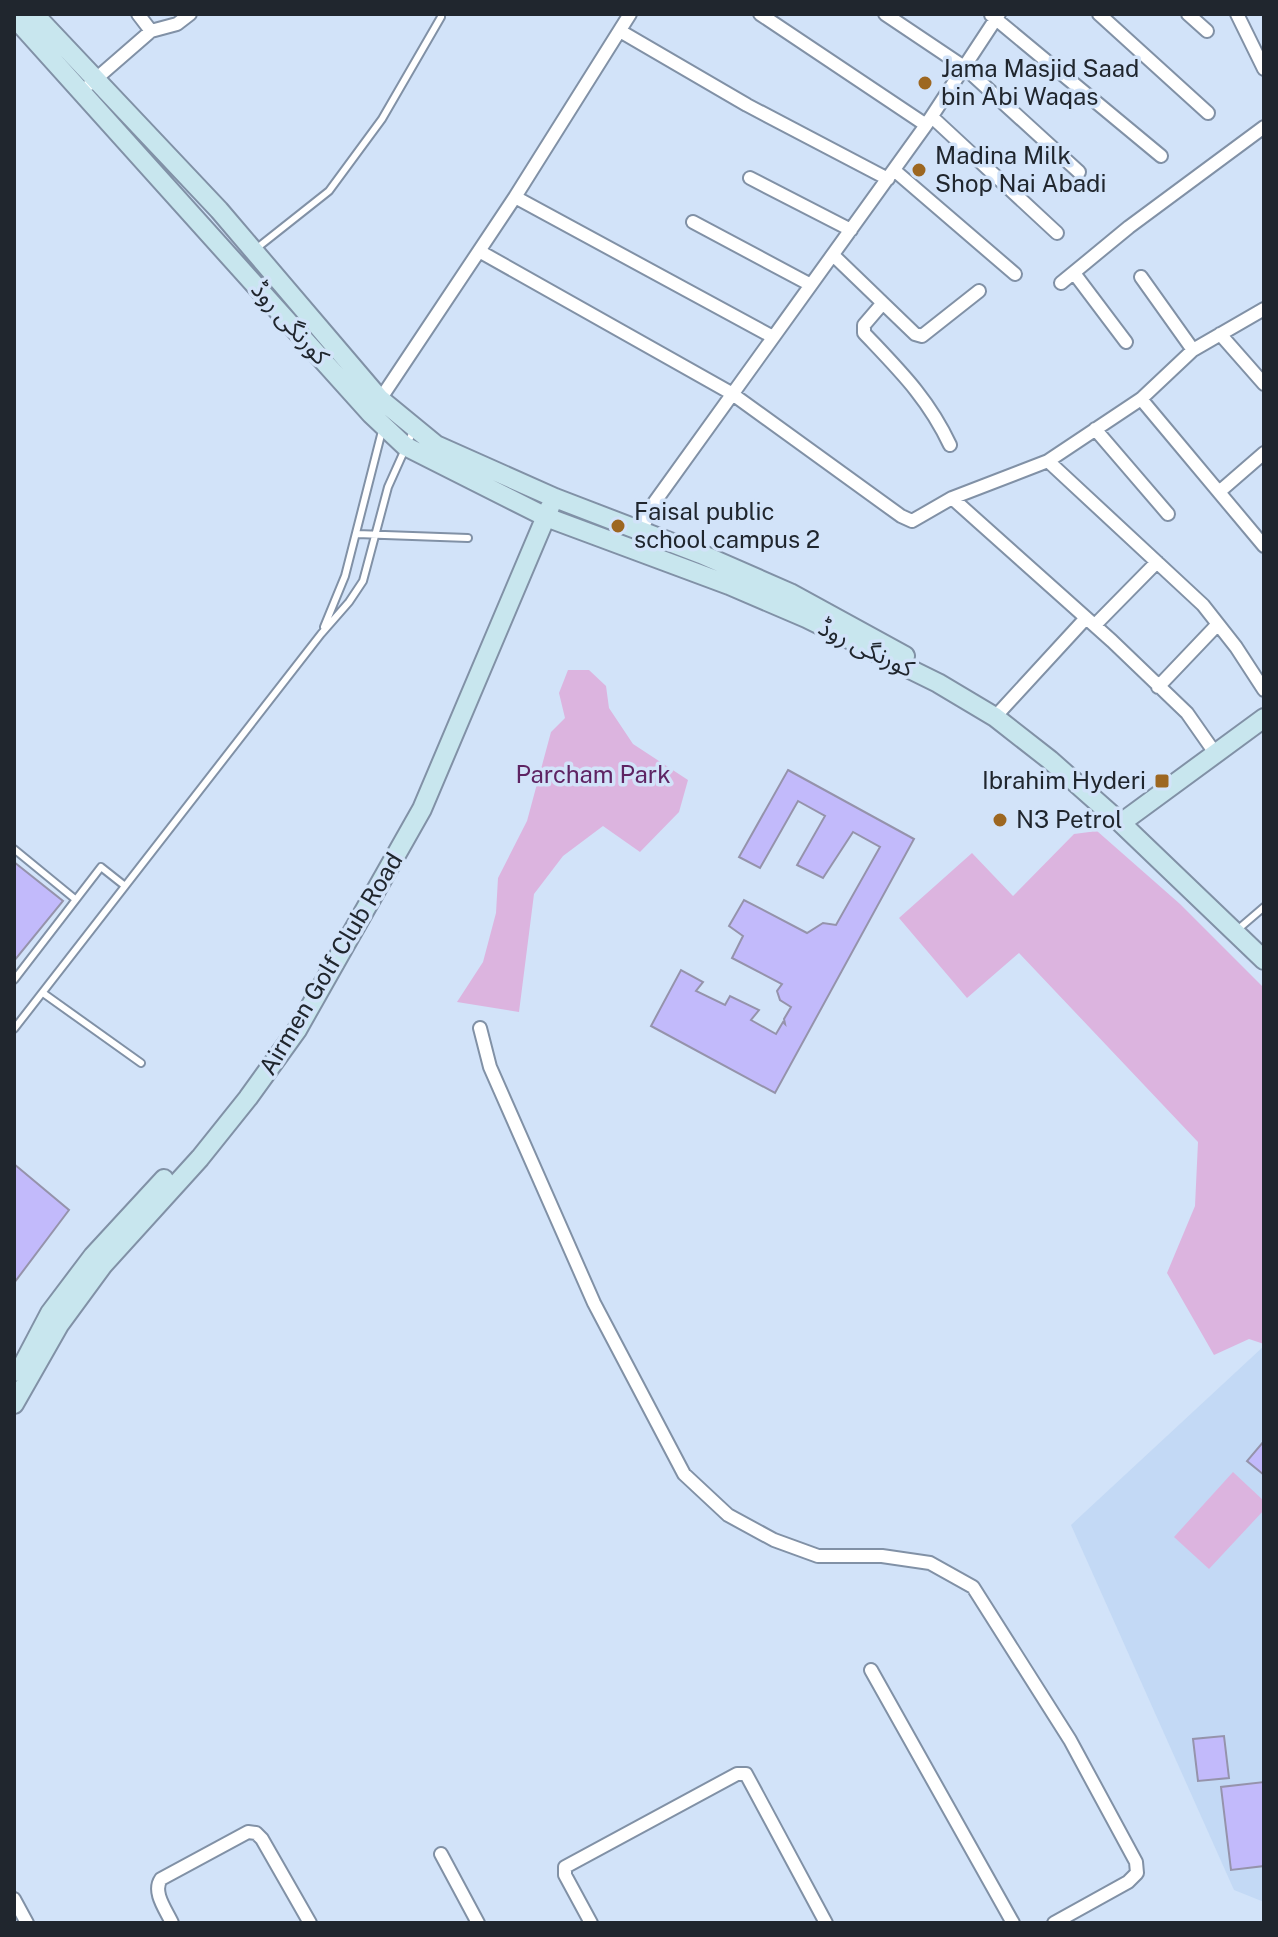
<svg xmlns="http://www.w3.org/2000/svg" width="1278" height="1937" viewBox="0 0 1278 1937" font-family="'Public Sans','Noto Sans Arabic',sans-serif">
<rect width="100%" height="100%" fill="#d2e3f9"/>
<path fill="#c3d9f5" d="M1264,1346v556l-30,-12 -163,-365z"/>
<path fill="#dcb4df" d="M568,670h21l17,16 3,22 24,36 55,36 -9,32 -39,40 -37,-26 -40,30 -29,38 -15,118 -62,-10 26,-40 13,-49 2,-35 29,-57 24,-89 14,-14 -6,-25z
M1097,831l83,73 84,84v356l-15,-5 -35,16 -47,-82 28,-67 3,-64 -179,-189 -52,45 -68,-80 73,-65 41,43 61,-62z
M1233,1472l31,29v9l-55,59 -35,-32z"/>
<path fill="#c2bafb" stroke="#9593ab" stroke-width="2" d="M788,770l126,69 -139,254 -124,-67 30,-56 22,12 -7,9 29,14 5,-9 29,14 -8,10 25,14 7,-12 2,2 -1,-5 7,-12 -11,-7 -3,-9 5,-7 -50,-26 11,-22 -14,-10 15,-26 63,33 16,-10 13,2 44,-78 -27,-15 -30,46 -26,-13 28,-49 -27,-15 -38,67 -21,-11z
M14,862l49,39 -49,60z
M14,1164l55,46 -55,73z
M1264,1441v34l-17,-14z
M1224,1736l5,42 -31,3 -5,-42z
M1264,1782v84l-33,4 -10,-83z"/>
<g fill="none" stroke-linecap="round" stroke-linejoin="round">
<defs>
<path id="lane" d="M257,248l72,-57 53,-72 59,-102
M357,534l111,4
M324,627l21,-51 37,-145
M14,849l61,50
M1236,931l28,-24
M14,980l87,-113 24,19
M43,993l98,70
M14,1029l307,-395 28,-32 14,-21 25,-94 26,-58"/>
<path id="street" d="M138,14l13,17 26,-7 13,-10
M760,14l166,111
M885,14l79,53 115,105
M1099,14l109,99
M1188,14l19,17
M1237,14l27,55
M991,15l170,141
M620,31l127,74 141,74
M90,84l61,-53
M932,117l125,116
M894,170l121,104
M750,178l101,52
M515,197l258,140
M693,222l118,63
M479,251l252,142 170,123 11,5 40,-23 96,-37 93,-62 52,-49 71,-41
M833,255l82,79 7,2 57,-45
M1074,273l52,69
M1141,277l52,73
M1061,283l68,-56 135,-100
M882,304l-18,21v8c35,37 64,65 86,112
M1220,334l44,50
M1141,399l123,147
M377,404l138,-207 115,-183
M1095,429l73,85
M1048,461l155,144 33,42 28,43
M1219,492l45,-39
M952,498l160,143 75,72 28,40
M641,531l13,-28 272,-378 73,-111
M1095,625l62,-63
M1158,687l60,-63
M995,717l91,-99
M480,1028l10,39 104,236 90,171 44,41 46,25 44,16h64l48,7 43,24 97,153 66,122 1,11 -9,9 -74,41
M871,1670l142,253
M441,1854l37,69
M14,1899l13,24
M172,1923c-6,-13 -20,-31 -11,-44l87,-47 8,1 6,6 48,84
M591,1923l-26,-48v-8l172,-93h9l80,149"/>
<path id="secondary" d="M34,14l185,196 161,189 56,46 119,53 146,56 89,39 115,63
M14,17l357,397 34,32 141,71 183,68 77,33 132,65 57,34 55,43 71,63 143,137
M1121,823l143,-105
M19,1372l31,-59 43,-57 71,-77
M14,1404l45,-79 44,-60 97,-107 48,-60 49,-68 125,-221 128,-302"/>
</defs>
<use href="#lane" stroke="#8191a6" stroke-width="10"/>
<use href="#street" stroke="#8191a6" stroke-width="16"/>
<use href="#secondary" stroke="#8191a6" stroke-width="22"/>
<use href="#lane" stroke="#fff" stroke-width="6"/>
<use href="#street" stroke="#fff" stroke-width="12"/>
<use href="#secondary" stroke="#c8e6ee" stroke-width="18"/>
</g>
<g fill="#9d6721" stroke="#d2e3f9" stroke-width="3">
<circle cx="925" cy="83" r="8"/>
<circle cx="919" cy="170" r="8"/>
<circle cx="618" cy="526" r="8"/>
<rect x="1154" y="773" width="16" height="16" rx="4"/>
<circle cx="1000" cy="820" r="8"/>
</g>
<g text-anchor="middle" stroke-width="7" stroke-linejoin="round" paint-order="stroke">
<g font-size="24" fill="#20262e" stroke="#d2e3f9" text-anchor="start">
<text x="941" y="77">Jama Masjid Saad<tspan x="941" dy="28">bin Abi Waqas</tspan></text>
<text x="935" y="164">Madina Milk<tspan x="935" dy="28">Shop Nai Abadi</tspan></text>
<text x="634" y="520">Faisal public<tspan x="634" dy="28">school campus 2</tspan></text>
<text x="1146" y="789" text-anchor="end">Ibrahim Hyderi</text>
<text x="1016" y="828">N3 Petrol</text>
</g>
<g font-size="24" fill="#20262e" stroke="#d2e3f9">
<text transform="translate(290 323) rotate(48)" y="8">کورنگی روڈ</text>
<text transform="translate(866 648) rotate(26)" y="8">کورنگی روڈ</text>
<text transform="translate(331 964) rotate(-59)" y="8">Airmen Golf Club Road</text>
</g>
<g font-size="24" fill="#5e2463" stroke="#d2e3f9">
<text x="593" y="783">Parcham Park</text>
</g>
</g>
<rect width="1278" height="1937" fill="none" stroke="#20262e" stroke-width="32"/>
</svg>
